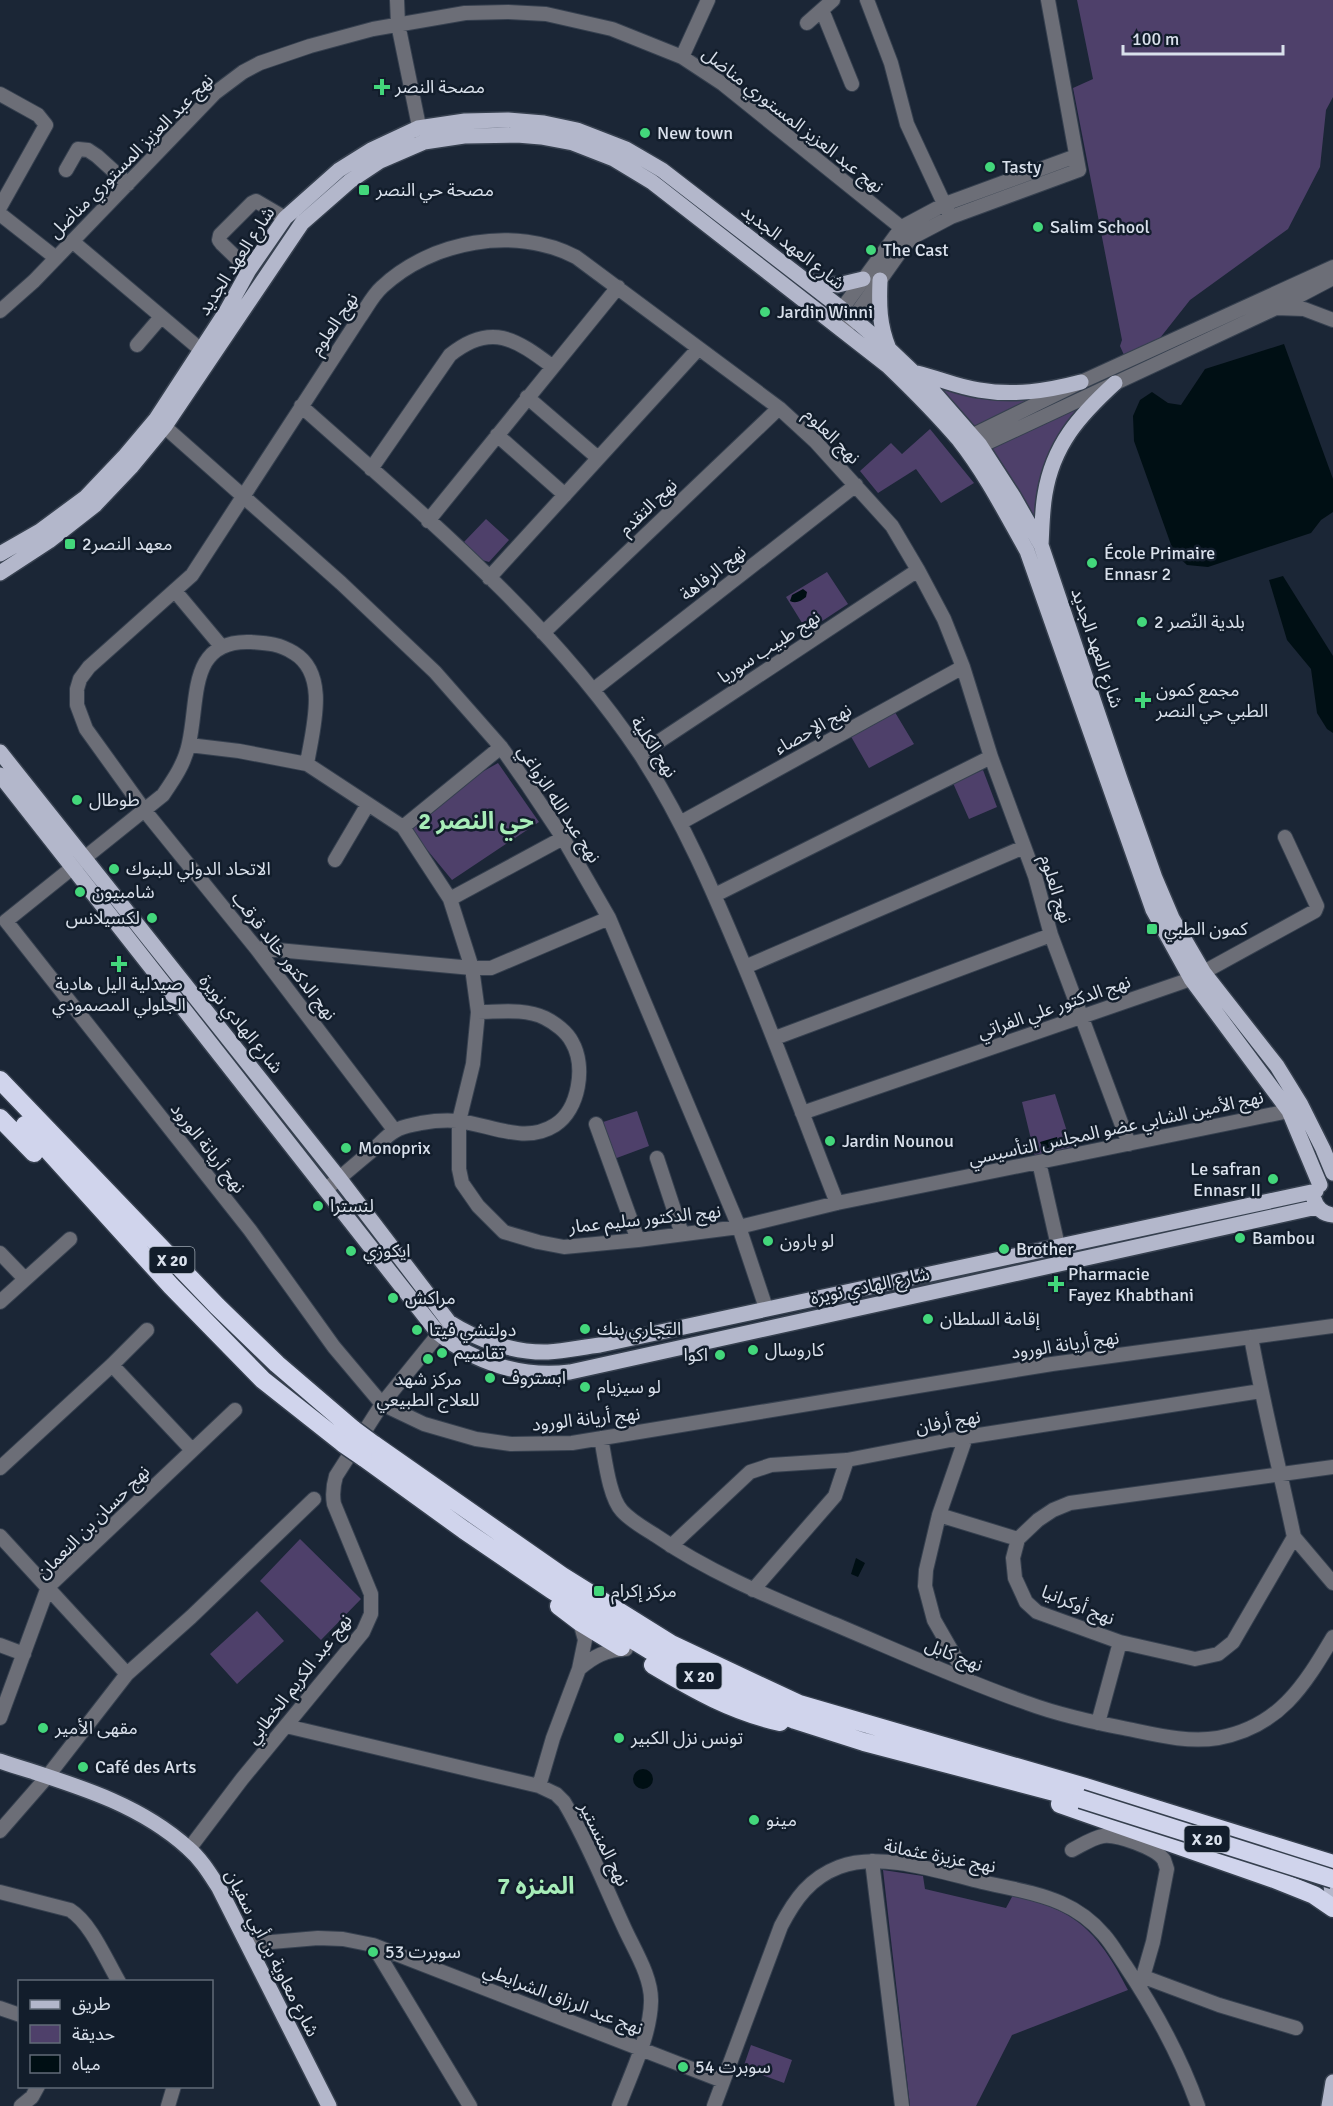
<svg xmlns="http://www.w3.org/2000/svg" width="1333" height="2106" viewBox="0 0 1333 2106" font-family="Signika,'Noto Sans Arabic',sans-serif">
<rect width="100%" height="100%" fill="#1b2636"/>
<path fill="#4e406a" d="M1077,0h256v97l-7,13 -6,57 -32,62 -98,71 -30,38 -36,17 -4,-9 2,-6 -49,-252 20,-9z
M930,381l111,14 43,11 -20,25 -26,96c-18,-37 -39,-72 -65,-103 -13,-15 -29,-29 -43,-43z
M930,429l44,54 -33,20 -25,-34 -38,24 -18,-22 31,-28 11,11z
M486,519l23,21 -20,22 -7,-2 -18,-18z
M827,572l21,32 -41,27 -21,-34z
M893,709l21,35 -45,24 -20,-35z
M498,763l41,59 -87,58 -43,-52 57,-47z
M983,770l14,37 -28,12 -16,-36z
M1055,1094l17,53 -37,9 -13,-54z
M637,1111l12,35 -35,13 -14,-36z
M300,1539l61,60 -40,41 -61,-59z
M257,1611l27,30 -47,43 -27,-30z
M883,1870l40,6 2,13 81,19 7,-13c16,5 34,9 49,17 32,16 50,47 66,78l-116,45 -36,71h-66z
M751,2045l41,15 -8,23 -41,-15z"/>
<path fill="#000f14" d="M1284,344l49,135v33l-12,8 -10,13 -103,34 -21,-2 -13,-12 -40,-112 -1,-25 7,-16 12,-8 16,11 13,2 24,-36z
M1283,576l50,80v77l-6,-4 -10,-16 -6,-44 -24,-29 -18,-60z
M803,589l4,3 -1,5c-5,4 -10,7 -16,4l2,-6z
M1057,1137l2,7 -16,6 -3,-8z
M856,1558l9,5 -7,14 -7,-3z
M633 1779a10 10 0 1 1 20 0a10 10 0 1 1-20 0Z"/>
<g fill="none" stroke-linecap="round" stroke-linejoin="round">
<defs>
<path id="minor" d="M397,0l1,24 23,112
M867,0l24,63 16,61 40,86
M822,10l30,74
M807,23l26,-23
M682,57l26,-57
M0,94l38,21 8,10 -46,82
M66,170l12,-21 10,1 9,6 31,28
M0,214l56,44
M72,241l129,109
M249,270l-27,-26 -3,-4 1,-5 32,-32 4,-2 29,17
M1278,307l55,-29
M0,311l34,-30 181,-188 28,-21 17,-9 50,-17 63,-17 92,-16 43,-1 38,2 66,15 70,28 41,27 190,153
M836,317l66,-90 43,-23 131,-48
M847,327l58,-82 8,-8 38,-20 128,-47 -31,-170
M137,345l24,-28
M527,397l71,61
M301,406c119,106 250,214 339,348 43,66 74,139 104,211 33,79 62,159 93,238
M157,420l184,163 94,89 66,75 28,40 34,51 46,80 130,309 27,81
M497,435l68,60
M963,440l118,-58 252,-115
M972,450l304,-142 28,1 29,11
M371,469l79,-114c41,-33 66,-16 103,12
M428,521l190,-234
M489,578l209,-229
M175,591l46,55
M543,633l236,-225
M593,690l263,-205
M189,745l50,6 68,13 96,63 47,72 22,69 6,44 -5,52 -14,57v48l3,14 16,23 26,26 34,10 26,5 74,-7 101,-13 98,-24 452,-92
M640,754l278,-184
M307,764c5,-33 23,-89 -13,-111 -14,-9 -26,-10 -43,-11 -63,-3 -52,57 -62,101 -4,20 -15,36 -26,52l-157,126 244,309 84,117 48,57 42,20 52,15 35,5 61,-1 480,-79 281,-38
M680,823l283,-156
M403,827l98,-80
M335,860l33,-56
M715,895l276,-138
M450,899l113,-61
M256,948l216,20h19l118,-50
M745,967l279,-120
M775,1038l276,-103
M802,1113l389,-134 124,-68 2,-5 -32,-69
M596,1124l42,116
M395,1131l-139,-183 -111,-137 -59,-82 -9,-24v-16l3,-10 9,-12 103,-92 168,-258c7,-10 13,-22 22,-30 49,-46 133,-62 194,-30l203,151 36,33 77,85 26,44 26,49 19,48 28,90 44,119 16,59 78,209
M657,1158l25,76
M1039,1162l19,84
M325,1190c17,-14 33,-28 49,-41 7,-6 13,-14 21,-18 7,-5 18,-6 26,-8 12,-2 24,-3 36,-2 33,3 67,24 98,4 24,-15 31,-59 17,-83 -5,-10 -17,-19 -27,-24 -20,-10 -46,-6 -67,-6
M0,1253l25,26
M0,1302l70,-63
M1251,1337c12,67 29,133 43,200l-61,105 -15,12 -23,5 -75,-17 -83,-30 -11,-10 -11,-24 -2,-20 5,-19 20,-19 15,-10 17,-7 263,-36
M112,1365l80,85
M966,1437l-27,78 -13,55 -1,16 9,34 35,61
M601,1438c4,20 8,59 21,73 9,10 22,17 33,24 55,38 117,63 179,89 64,27 127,56 193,79 32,12 67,19 101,26 29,6 60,14 90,9 61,-11 86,-52 115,-101
M0,1468l112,-103 35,-35
M939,1515l79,24
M0,1536l127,138
M1294,1537l39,46
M671,1546l79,-74 21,-7 76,-5 119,-23 295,-46
M753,1590l82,-94 12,-36
M0,1645l24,9
M579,1669c15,-13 27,-19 47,-20
M0,1718l48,-131 187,-177
M1098,1723l22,-81
M286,1726l253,60 17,8 8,8c23,38 40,82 59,123 10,23 29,51 28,77 -1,35 -20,71 -32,104
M539,1786l14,-48 26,-69 6,-29 -5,-18
M0,1831l47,-54 80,-103 64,-57 123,-118
M189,1849l53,-70 121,-147 8,-18v-20l-37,-90c-2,-11 -1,-18 2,-28l46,-72 64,-79
M1072,1850c10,-5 20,-12 31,-14 14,-2 53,12 61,24 1,3 2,6 3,9l-14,73 -13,45
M872,1861l30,245
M0,1892l70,18c21,13 36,50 49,72
M248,1944l70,-6 25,1 30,6 350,136
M373,1945l97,161
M1144,1977l75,28 77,23
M0,2008l20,7
M21,2106l11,-9 6,-11
M168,2106l6,-20
M714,2106l67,-180c14,-27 29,-48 58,-59 41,-16 102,5 143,15 26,6 54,10 79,21 16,7 32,19 43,32 8,9 14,20 21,30 28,42 56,93 73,141"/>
<path id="major" d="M880,280c-1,25 -1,45 9,69
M807,281l31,4 25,-6
M917,373c21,5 41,14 62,17 35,6 68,1 102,-8
M1041,545c1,-16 1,-34 4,-51 8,-49 34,-78 70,-111
M0,554l40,-23 46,-34 38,-40 32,-38 71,-109 22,-40 36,-52 54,-48 32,-20 47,-22 47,-7 43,-1 36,3 33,7 49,19 36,21 180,139 47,40 42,40 49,56 33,51 28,49 79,234 35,99 17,40 32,55 73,93 24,39 22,44 10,24
M0,573l49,-32 46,-36 37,-39 33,-40 137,-203 48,-42 30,-20 44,-19 40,-6 53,-1 24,2 32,6 41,16 38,23 236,184c25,24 49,48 71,74 27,34 47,74 68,111l126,359 38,69 98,132 31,74
M0,752l339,426 110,144c28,18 65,31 99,30 17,-1 35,-5 52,-7l716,-154
M0,775l438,558c37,30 84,45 132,39l747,-165
M1314,1199c3,10 9,15 19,16
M0,1761c66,22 135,39 188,87 13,11 22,26 31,40l110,218
M1333,1877l-2,8 2,16
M1329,2106l4,-24"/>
<path id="highway" d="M0,1080l217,226 60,58 77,66
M0,1118l34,35
M25,1125l146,161 92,94 81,64
M373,1444l189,132 109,68 128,60 286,83 248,77
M363,1457l101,73 88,60 109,67 69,34 65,29 69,22 217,57
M559,1606l21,16 41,25
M653,1665c42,25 79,46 127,57
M1060,1804l214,75 40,16 19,13"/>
</defs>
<use href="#minor" stroke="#36404f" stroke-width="16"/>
<use href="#major" stroke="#36404f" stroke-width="18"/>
<use href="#highway" stroke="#36404f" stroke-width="21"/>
<use href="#minor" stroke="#6c6e77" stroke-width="14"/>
<use href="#major" stroke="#b3b7cb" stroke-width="15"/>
<use href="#highway" stroke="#d0d4ec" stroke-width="18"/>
<defs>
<path id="highway-bridge" d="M354,1430l19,14
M344,1444l19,13
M1081,1799l252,80"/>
</defs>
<use href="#highway-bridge" stroke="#36404f" stroke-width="21" stroke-linecap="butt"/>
<use href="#highway-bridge" stroke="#d0d4ec" stroke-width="18"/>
</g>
<g fill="#43d77b" stroke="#121d2b" stroke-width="2">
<path d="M379 78h6v6h6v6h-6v6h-6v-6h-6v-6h6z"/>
<circle cx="645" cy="133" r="6"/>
<circle cx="990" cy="167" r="6"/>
<rect x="358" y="184" width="12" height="12" rx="3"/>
<circle cx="1038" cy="227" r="6"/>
<circle cx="871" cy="250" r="6"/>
<circle cx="765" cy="312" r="6"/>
<rect x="64" y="538" width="12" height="12" rx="3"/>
<circle cx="1092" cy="563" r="6"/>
<circle cx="1142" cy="622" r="6"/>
<path d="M1140 691h6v6h6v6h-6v6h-6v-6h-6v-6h6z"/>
<circle cx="77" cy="800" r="6"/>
<circle cx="114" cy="869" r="6"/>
<circle cx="80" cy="892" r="6"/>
<circle cx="152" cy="918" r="6"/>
<rect x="1146" y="923" width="12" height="12" rx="3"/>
<path d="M116 955h6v6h6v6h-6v6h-6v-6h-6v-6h6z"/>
<circle cx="830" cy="1141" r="6"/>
<circle cx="346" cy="1148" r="6"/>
<circle cx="1273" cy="1179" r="6"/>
<circle cx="318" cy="1206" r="6"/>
<circle cx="1240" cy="1238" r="6"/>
<circle cx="768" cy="1241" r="6"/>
<circle cx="1004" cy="1249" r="6"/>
<circle cx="351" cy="1251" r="6"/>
<path d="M1053 1275h6v6h6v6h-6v6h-6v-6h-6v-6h6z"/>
<circle cx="393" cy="1298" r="6"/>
<circle cx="928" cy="1319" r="6"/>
<circle cx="585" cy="1329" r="6"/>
<circle cx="417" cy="1330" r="6"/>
<circle cx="753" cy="1350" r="6"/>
<circle cx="442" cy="1353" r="6"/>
<circle cx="720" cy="1355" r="6"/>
<circle cx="428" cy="1359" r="6"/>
<circle cx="490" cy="1378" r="6"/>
<circle cx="585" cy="1387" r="6"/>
<rect x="593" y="1585" width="12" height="12" rx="3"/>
<circle cx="43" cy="1728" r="6"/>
<circle cx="619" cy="1738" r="6"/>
<circle cx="83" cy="1767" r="6"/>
<circle cx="754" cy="1820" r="6"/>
<circle cx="373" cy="1952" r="6"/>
<circle cx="683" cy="2067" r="6"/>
</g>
<g text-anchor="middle" stroke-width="5" stroke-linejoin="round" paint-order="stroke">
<g fill="#121d2b" stroke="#9da6b1" stroke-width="1.5">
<rect x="149.5" y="1247" width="45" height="26" rx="4.5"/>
<rect x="676.5" y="1663" width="45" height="26" rx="4.5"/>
<rect x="1184.5" y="1826" width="45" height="26" rx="4.5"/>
</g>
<g font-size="16" font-weight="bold" fill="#d9e0eb">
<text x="172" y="1266">X 20</text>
<text x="699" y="1682">X 20</text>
<text x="1207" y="1845">X 20</text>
</g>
<g font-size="18" fill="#d9e0eb" stroke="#121d2b" text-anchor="start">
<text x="395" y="93">مصحة النصر</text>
<text x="657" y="139">New town</text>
<text x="1002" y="173">Tasty</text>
<text x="376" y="196">مصحة حي النصر</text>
<text x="1050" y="233">Salim School</text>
<text x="883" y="256">The Cast</text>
<text x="777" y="318">Jardin Winni</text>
<text x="82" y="550">معهد النصر2</text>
<text x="1104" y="559">École Primaire<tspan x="1104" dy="21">Ennasr 2</tspan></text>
<text x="1154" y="628">بلدية النّصر 2</text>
<text x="1156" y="696">مجمع كمون<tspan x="1156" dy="21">الطبي حي النصر</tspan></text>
<text x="89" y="806">طوطال</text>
<text x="126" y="875">الاتحاد الدولي للبنوك</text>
<text x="92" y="898">شامبيون</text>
<text x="140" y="924" text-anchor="end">لكسيلانس</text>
<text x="1164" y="935">كمون الطبي</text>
<text x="119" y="990" text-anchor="middle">صيدلية اليل هادية<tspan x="119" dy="21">الجلولي المصمودي</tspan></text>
<text x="842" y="1147">Jardin Nounou</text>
<text x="358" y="1154">Monoprix</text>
<text x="1261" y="1175" text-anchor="end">Le safran<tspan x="1261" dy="21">Ennasr II</tspan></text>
<text x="330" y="1212">لنسترا</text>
<text x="1252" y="1244">Bambou</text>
<text x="780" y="1247">لو بارون</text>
<text x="1016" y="1255">Brother</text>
<text x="363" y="1257">ايكوزي</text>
<text x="1068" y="1280">Pharmacie<tspan x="1068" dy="21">Fayez Khabthani</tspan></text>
<text x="405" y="1304">مراكش</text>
<text x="940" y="1325">إقامة السلطان</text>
<text x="597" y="1335">التجاري بنك</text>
<text x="429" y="1336">دولتشي فيتا</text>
<text x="765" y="1356">كاروسال</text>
<text x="454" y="1359">تقاسيم</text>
<text x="708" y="1361" text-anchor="end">اكوا</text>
<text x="502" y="1384">ابستروف</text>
<text x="428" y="1385" text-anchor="middle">مركز شهد<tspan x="428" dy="21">للعلاج الطبيعي</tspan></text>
<text x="597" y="1393">لو سيزيام</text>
<text x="611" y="1597">مركز إكرام</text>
<text x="55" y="1734">مقهى الأمير</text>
<text x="631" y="1744">تونس نزل الكبير</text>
<text x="95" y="1773">Café des Arts</text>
<text x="766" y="1826">مينو</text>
<text x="385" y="1958">سوبرت 53</text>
<text x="695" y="2073">سوبرت 54</text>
</g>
<g font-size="18" fill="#d9e0eb" stroke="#121d2b">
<text transform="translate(793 120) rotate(38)" y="6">نهج عبد العزيز المستوري مناضل</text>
<text transform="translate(131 156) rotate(-45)" y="6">نهج عبد العزيز المستوري مناضل</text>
<text transform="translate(793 247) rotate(38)" y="6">شارع العهد الجديد</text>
<text transform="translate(236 261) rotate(-57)" y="6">شارع العهد الجديد</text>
<text transform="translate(334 324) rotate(-56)" y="6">نهج العلوم</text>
<text transform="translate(832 436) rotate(45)" y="6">نهج العلوم</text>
<text transform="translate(648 507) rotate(-44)" y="6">نهج التقدم</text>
<text transform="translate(713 573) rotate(-38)" y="6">نهج الرفاهة</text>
<text transform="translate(769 647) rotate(-33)" y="6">نهج طبيب سوريا</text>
<text transform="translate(1097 648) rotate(71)" y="6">شارع العهد الجديد</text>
<text transform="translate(813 729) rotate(-29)" y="6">نهج الإحصاء</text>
<text transform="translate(654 747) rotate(57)" y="6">نهج الكلية</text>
<text transform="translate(559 804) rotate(57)" y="6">نهج عبد الله الزواغي</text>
<text transform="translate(1056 889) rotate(73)" y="6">نهج العلوم</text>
<text transform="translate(284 956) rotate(52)" y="6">نهج الدكتور خالد قرقب</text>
<text transform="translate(1054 1007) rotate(-19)" y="6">نهج الدكتور علي الفراتي</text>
<text transform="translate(241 1024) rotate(51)" y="6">شارع الهادي نويرة</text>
<text transform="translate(1116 1128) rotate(-12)" y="6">نهج الأمين الشابي عضو المجلس التأسيسي</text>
<text transform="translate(208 1148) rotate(52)" y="6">نهج أريانة الورود</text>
<text transform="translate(645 1219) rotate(-6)" y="6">نهج الدكتور سليم عمار</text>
<text transform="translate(870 1286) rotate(-12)" y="6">شارع الهادي نويرة</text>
<text transform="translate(1065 1345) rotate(-8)" y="6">نهج أريانة الورود</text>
<text transform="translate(586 1419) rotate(-6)" y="6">نهج أريانة الورود</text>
<text transform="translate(948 1422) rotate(-10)" y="6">نهج أرفان</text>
<text transform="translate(93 1522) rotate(-45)" y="6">نهج حسان بن النعمان</text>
<text transform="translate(1078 1605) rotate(22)" y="6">نهج أوكرانيا</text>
<text transform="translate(954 1655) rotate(22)" y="6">نهج كابل</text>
<text transform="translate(299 1679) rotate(-52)" y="6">نهج عبد الكريم الخطابي</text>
<text transform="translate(604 1844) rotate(64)" y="6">نهج المنستير</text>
<text transform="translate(940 1856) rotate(11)" y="6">نهج عزيزة عثمانة</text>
<text transform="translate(272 1953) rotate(63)" y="6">شارع معاوية بن أبي سفيان</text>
<text transform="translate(563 1999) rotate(21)" y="6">نهج عبد الرزاق الشرايطي</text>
</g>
<g font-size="24" font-weight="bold" fill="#a7ecb8" stroke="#121d2b">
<text x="476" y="829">حي النصر 2</text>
<text x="536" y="1894">المنزه 7</text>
</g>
</g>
<rect x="18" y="1980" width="195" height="108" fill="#121d2b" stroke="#626b78" stroke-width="1.5"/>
<rect x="30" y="2000" width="30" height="9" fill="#b3b7cb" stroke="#626b78" stroke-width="1.5"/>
<text x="72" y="2010" font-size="18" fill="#d9e0eb">طريق</text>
<rect x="30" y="2025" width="30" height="18" fill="#4e406a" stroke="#626b78" stroke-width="1.5"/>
<text x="72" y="2040" font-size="18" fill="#d9e0eb">حديقة</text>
<rect x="30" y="2055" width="30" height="18" fill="#000f14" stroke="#626b78" stroke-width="1.5"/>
<text x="72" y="2070" font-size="18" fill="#d9e0eb">مياه</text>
<path d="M1123 45v9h160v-9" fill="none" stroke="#d9e0eb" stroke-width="3"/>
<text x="1132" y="45" font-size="18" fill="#d9e0eb" stroke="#121d2b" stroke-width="4.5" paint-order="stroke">100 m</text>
</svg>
